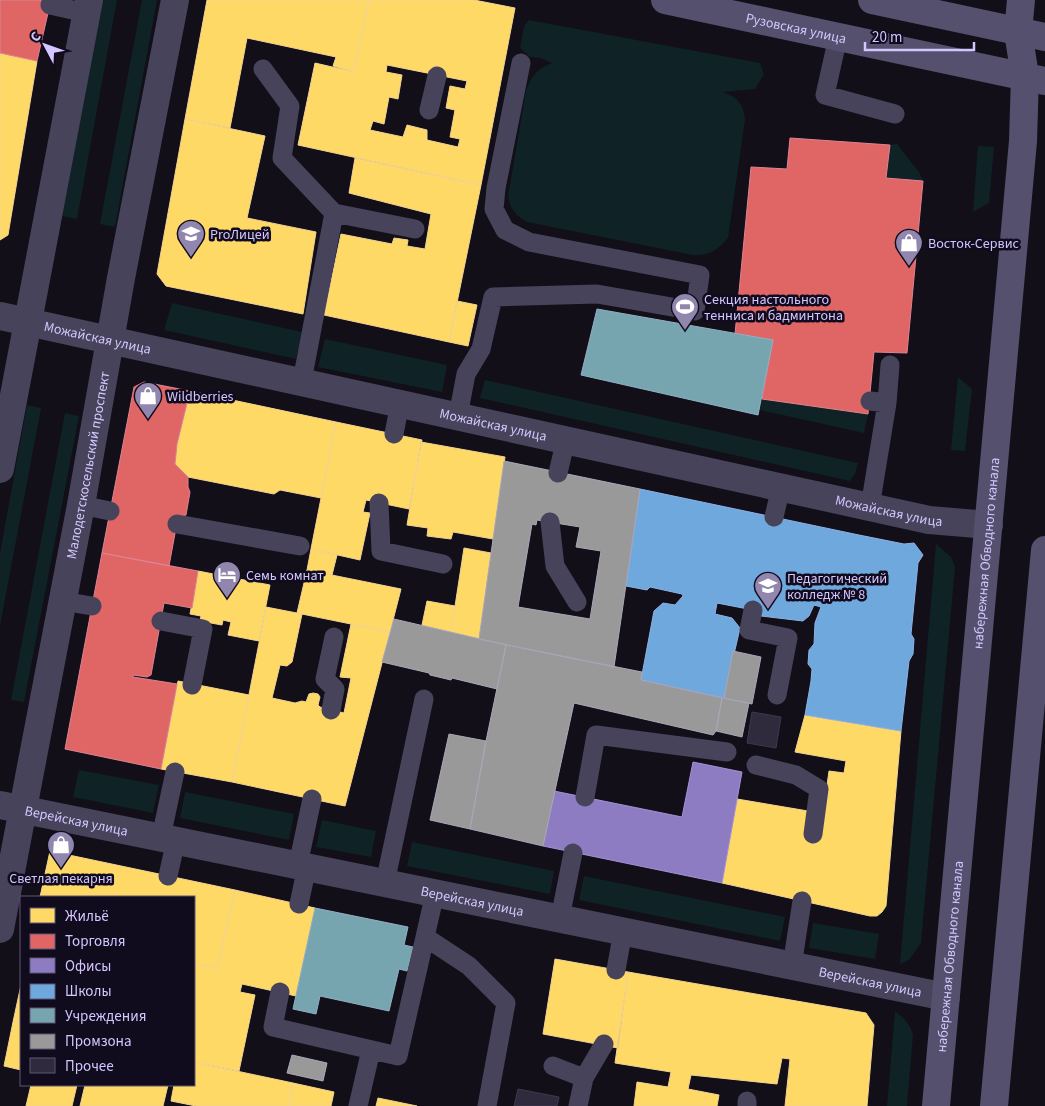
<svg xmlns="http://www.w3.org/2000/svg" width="1045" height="1106" viewBox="0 0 1045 1106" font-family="'Source Sans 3',sans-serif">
<rect width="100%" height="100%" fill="#120f19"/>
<path fill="#0f2225" d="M102,0h15l-40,219 -15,-3z
M142,0h15l-42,227 -15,-3z
M529,20l231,43 4,11 -9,15 -32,3c14,5 21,12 22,28l-17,118c-10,12 -19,18 -35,17l-166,-33c-12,-7 -17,-13 -19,-26l18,-105c6,-16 10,-21 26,-28l-12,-5 -10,-1 -10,-9 4,-22z
M897,144l22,28 4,9 -37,-3 4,-33z
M978,146l16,1 -5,56 -16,9z
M172,303l130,29 -6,27 -132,-29z
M325,339l122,26 -5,27 -124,-25z
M958,377l14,12 -7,62 -14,-1z
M485,380l373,83 -3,11 -5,7 -370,-83z
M762,399l106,15 -4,19 -104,-23z
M27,405l14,3 -41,218v-73z
M65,413l14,3 -55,286 -13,-2z
M936,544l15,13 4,10 -34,376 -12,17 -9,4z
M79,770l80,15 -6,28 -80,-16z
M185,792l109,22 -5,26 -109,-22z
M322,820l54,11 -5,26 -55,-10z
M412,842l142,29 -4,23 -143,-28z
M584,876l201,41 -5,24 -201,-41z
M813,923l66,11 -4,25 -66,-11z
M895,1011c9,7 15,13 18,24l-6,71h-20z"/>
<path fill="#ffd966" stroke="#f2d394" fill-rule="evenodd" d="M207,0h162l-15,72 -21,-6 3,-9 -89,-19 -17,90 -45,-9z
M369,0h105l41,8 -34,177 -183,-40 17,-82 39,9zM387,65l80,16 -2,8 -15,-3 -4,22 9,2 -5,27 10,2 -2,8 -31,-7v-10l-20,-5 -4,12 -33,-7 3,-9 11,3 5,-27 9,2 4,-24 -16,-3z
M0,53l37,8 -29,174 -8,5z
M185,119l80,17 -18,82 69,14 -13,82 -137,-28 -9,-12z
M355,158l126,27 -32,157 -125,-27 17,-81 51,10 2,-6 14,2 -1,6 18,3 6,-35 -82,-21z
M457,301l20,4 -9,41 -19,-4z
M190,391l146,31 -15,76 -41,-8 -6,4 -86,-17 -13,-13 2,-20z
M336,422l86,18 -13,69 -43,-9 -3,12 7,1 -10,47 -49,-11z
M421,442l84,15 -12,82 -40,-7 -2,7 -24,-3 1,-8 -21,-3z
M464,548l27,5 -12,86 -28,-7z
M311,549l26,6 -5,20 -25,-5z
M307,570l94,19 -11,43 -93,-19z
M198,571l72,14 -11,56 -31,-6 3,-13 -8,-2 -1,5 -22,-4 1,-5 -11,-2z
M427,601l28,5 -4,26 -29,-7z
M266,607l36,7 -10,48 -5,4 -7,-1 -8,33 23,5 7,-2 4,1 3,-8 4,-1 5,1 2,3 -2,8 2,2 24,6 7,-35 -11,-1 11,-53 39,8 -45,174 -113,-24z
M178,681l71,14 -17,87 -71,-13z
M805,715l96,16 -15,175 -4,6 -5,4h-7l-148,-33 15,-84 71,12 12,24 9,-64 15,2 2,-12 -51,-9z
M50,851l185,39 -18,79 -23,-6v-66h-154z
M235,890l80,18 -19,88 -54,-12 -2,8 15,3 -16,76 -45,-9v-99l23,6z
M555,959l73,13 -10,76 -75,-14z
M628,972l238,41 8,12 -7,81h-82l5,-47 -8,-1 -5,26 -86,-9 -3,14 31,6 -2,11h-83l3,-24 31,5 3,-15 -56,-9z
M21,985v39l-8,-2z
M13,1022l8,2v46l-17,-4z
M194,1062l99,21 -4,23h-93l-25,-5 3,-16h20z
M293,1083l41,9 -3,14h-42z
M31,1085h46l-5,21h-46z
M85,1085h83l-5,21h-83z
M378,1098l39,8h-41z"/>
<path fill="#e06666" stroke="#dc8394" d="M0,0h51l-14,61 -37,-8z
M790,138l100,7 -4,33 37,3 -16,172 -33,-1 -6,62 -106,-15 11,-59 -38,-6 16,-167 36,2z
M144,382l46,9 -13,53 -2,20 13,13v10l2,5 -4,23 -8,2 -9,49 -67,-13 32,-166z
M102,553l96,18 -6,37 -28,-5 -13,72 -4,2 -14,-2v2l44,7 -16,85 -96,-20z"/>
<path fill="#8e7cc3" stroke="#a392d5" d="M693,762l49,10 -20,111 -179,-37 11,-55 128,26z"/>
<path fill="#6fa8dc" stroke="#8db1e6" d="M640,489l219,46 45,9 10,-1 9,12 -5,8 -7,71 3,5 -1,15 -4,7 -8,70 -96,-16 6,-34 1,-12 -4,-5 1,-14 5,-6 1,-21 6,-16 -7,-2 -5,11 -6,5 -42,-5 -8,-6 -36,-7 -2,11 17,4 8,10 -16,70 -83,-18 13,-69 9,-8 12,2 8,-9 -1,-2 -32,-7 -3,3 -21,-4z"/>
<path fill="#76a5af" stroke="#92afc7" d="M597,309l176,31 -15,75 -177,-40z
M315,908l93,19 -4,18 9,2 -6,24 -8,-2 -10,42 -69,-15 -4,18 -23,-5z"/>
<path fill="#999" stroke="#aba6b8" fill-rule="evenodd" d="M504,461l136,28 -26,178 -135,-28zM537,520l43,7 -4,20 25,4 -11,68 -72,-12 14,-83 4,1z
M394,619l112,26 -9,44 -45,-11 -1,2 -21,-5 -1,-2 -47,-11z
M506,645l136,27 -1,8 81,18 -6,33 -3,4 -139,-32 -31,143 -73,-17 16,-88z
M733,651l28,6 -9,47 -28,-6z
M722,698l27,5 -7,34 -26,-6z
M449,734l37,7 -16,88 -40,-9z
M292,1055l35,8 -4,18 -36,-8z"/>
<path fill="#302b3c" stroke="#3f384e" d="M752,712l29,5 -5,31 -29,-5z
M518,1089l41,8 -2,9h-43z"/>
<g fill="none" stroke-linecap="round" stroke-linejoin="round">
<path stroke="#47435a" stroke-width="19" d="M50,5l36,8
M838,37l-13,58 70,19
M263,69l27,37 -8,52 52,55 -32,168
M429,110l8,-34
M334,213l81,16
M870,401l17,2
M458,416l8,-42 15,-25 12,-52 104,-3 98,17 5,-36 -171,-33 -24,-12 -11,-21 2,-21 25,-125
M394,434l6,-31
M558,473l8,-34
M379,503l2,48 62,13
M81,505l29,6
M870,507l17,-104 3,-38
M774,517l7,-30
M550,522l5,44 22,36
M177,524l123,22
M62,601l30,5
M753,610l-4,20 39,8 -11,57
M161,621l42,8 -11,56
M331,710l4,-21 -10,-10 9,-42
M756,765l40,10 23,14 -6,45
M585,797l11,-62 131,17
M161,837l14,-65
M298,865l14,-66
M168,876l8,-36
M385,883l39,-184
M299,904l8,-37
M560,918l13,-65
M425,937l44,29 37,37 -19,103
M792,966l10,-65
M616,970l7,-39
M280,992l-7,35 125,29 37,-163
M553,1066l31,12 -6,28
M584,1078l20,-34
M358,1106l13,-56
M747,1106v-5"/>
<g stroke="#47435a" stroke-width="28">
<path id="s1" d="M0,316l929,204 60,5"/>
<path d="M0,469l89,-469"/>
<path id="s2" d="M0,805l946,192"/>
<path id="s3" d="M0,929l81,-424 40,-227 54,-278"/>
</g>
<g stroke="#54506d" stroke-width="28">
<path id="s4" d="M665,0l380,81"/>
<path d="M872,0l173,37"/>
<path id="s5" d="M936,1106l87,-965 2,-65 -7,-44 3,-32"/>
<path d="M994,1106l51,-556"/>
</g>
</g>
<defs>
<symbol id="school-pin" viewBox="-11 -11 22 30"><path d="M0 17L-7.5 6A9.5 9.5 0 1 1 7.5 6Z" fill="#9086ae" stroke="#100b1d"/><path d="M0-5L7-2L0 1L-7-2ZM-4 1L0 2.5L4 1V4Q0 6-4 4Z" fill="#fff"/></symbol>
<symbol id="shop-pin" viewBox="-11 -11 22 30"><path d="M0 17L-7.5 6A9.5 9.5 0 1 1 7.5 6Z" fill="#9086ae" stroke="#100b1d"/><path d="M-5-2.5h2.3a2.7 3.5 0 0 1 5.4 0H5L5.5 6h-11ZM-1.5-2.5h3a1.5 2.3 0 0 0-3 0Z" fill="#fff"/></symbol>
<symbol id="stadium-pin" viewBox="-11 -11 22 30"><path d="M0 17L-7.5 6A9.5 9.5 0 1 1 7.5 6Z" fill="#9086ae" stroke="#100b1d"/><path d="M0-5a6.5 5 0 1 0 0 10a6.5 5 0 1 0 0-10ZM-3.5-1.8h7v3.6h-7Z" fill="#fff"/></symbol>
<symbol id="hotel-pin" viewBox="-11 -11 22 30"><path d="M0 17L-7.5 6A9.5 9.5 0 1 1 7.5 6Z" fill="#9086ae" stroke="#100b1d"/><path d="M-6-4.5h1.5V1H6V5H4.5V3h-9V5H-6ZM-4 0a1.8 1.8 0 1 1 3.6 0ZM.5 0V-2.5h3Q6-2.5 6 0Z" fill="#fff"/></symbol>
<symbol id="university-pin" viewBox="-11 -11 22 30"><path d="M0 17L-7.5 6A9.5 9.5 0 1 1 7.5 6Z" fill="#9086ae" stroke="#100b1d"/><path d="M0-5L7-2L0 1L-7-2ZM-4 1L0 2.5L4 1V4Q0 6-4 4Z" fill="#fff"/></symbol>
</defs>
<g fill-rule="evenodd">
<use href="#school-pin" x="175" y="218" width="32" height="43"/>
<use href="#shop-pin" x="893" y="227" width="32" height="43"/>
<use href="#stadium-pin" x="669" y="291" width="32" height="43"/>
<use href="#shop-pin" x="132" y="380" width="32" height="43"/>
<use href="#hotel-pin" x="211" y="559" width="32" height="43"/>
<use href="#university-pin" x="752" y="570" width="32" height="43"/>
<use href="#shop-pin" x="45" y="829" width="32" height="43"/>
</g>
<g text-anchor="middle" stroke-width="5" stroke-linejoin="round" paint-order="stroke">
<g font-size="14" fill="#d4c6ff" stroke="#100b1d">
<text dy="5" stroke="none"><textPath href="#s4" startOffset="134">Рузовская улица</textPath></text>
<text dy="5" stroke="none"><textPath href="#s1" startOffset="100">Можайская улица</textPath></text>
<text dy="5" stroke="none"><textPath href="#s1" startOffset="505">Можайская улица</textPath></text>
<text dy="5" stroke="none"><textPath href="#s3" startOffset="472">Малодетскосельский проспект</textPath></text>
<text dy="5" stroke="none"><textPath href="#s1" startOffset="910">Можайская улица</textPath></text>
<text dy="5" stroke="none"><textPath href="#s5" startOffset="555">набережная Обводного канала</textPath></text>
<text dy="5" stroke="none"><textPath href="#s2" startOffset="78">Верейская улица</textPath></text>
<text dy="5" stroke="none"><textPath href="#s2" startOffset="482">Верейская улица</textPath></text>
<text dy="5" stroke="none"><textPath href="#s5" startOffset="150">набережная Обводного канала</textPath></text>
<text dy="5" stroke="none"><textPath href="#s2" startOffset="888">Верейская улица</textPath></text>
</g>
<g font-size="14" fill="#d4c6ff" stroke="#100b1d" text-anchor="start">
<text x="210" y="239">ProЛицей</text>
<text x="928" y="248">Восток-Сервис</text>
<text x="704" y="304">Секция настольного<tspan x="704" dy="16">тенниса и бадминтона</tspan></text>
<text x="167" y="401">Wildberries</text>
<text x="246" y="580">Семь комнат</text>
<text x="787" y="583">Педагогический<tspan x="787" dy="16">колледж № 8</tspan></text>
<text x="61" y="883" text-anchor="middle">Светлая пекарня</text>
</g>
</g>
<rect x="20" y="896" width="175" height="190" fill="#100b1d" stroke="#5e5677"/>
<rect x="30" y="908" width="25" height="15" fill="#ffd966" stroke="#5e5677"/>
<text x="65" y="921" font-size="15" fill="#d4c6ff">Жильё</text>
<rect x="30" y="934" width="25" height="15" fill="#e06666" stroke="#5e5677"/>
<text x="65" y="946" font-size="15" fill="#d4c6ff">Торговля</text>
<rect x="30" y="958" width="25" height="15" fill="#8e7cc3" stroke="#5e5677"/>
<text x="65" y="971" font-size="15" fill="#d4c6ff">Офисы</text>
<rect x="30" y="984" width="25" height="15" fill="#6fa8dc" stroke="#5e5677"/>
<text x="65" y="996" font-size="15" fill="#d4c6ff">Школы</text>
<rect x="30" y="1008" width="25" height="15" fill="#76a5af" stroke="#5e5677"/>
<text x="65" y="1021" font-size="15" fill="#d4c6ff">Учреждения</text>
<rect x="30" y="1034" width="25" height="15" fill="#999999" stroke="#5e5677"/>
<text x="65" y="1046" font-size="15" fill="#d4c6ff">Промзона</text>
<rect x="30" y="1058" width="25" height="15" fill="#302b3c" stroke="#5e5677"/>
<text x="65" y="1071" font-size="15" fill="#d4c6ff">Прочее</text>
<g transform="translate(45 45) rotate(311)" stroke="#100b1d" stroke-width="4" paint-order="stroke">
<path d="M0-4L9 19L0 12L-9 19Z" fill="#d4c6ff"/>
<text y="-8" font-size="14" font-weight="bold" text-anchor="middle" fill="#d4c6ff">С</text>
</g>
<path d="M865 42v8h109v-8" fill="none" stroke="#d4c6ff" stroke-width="2.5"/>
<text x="872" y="42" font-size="15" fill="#d4c6ff" stroke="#100b1d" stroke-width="4" paint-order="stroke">20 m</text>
</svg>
